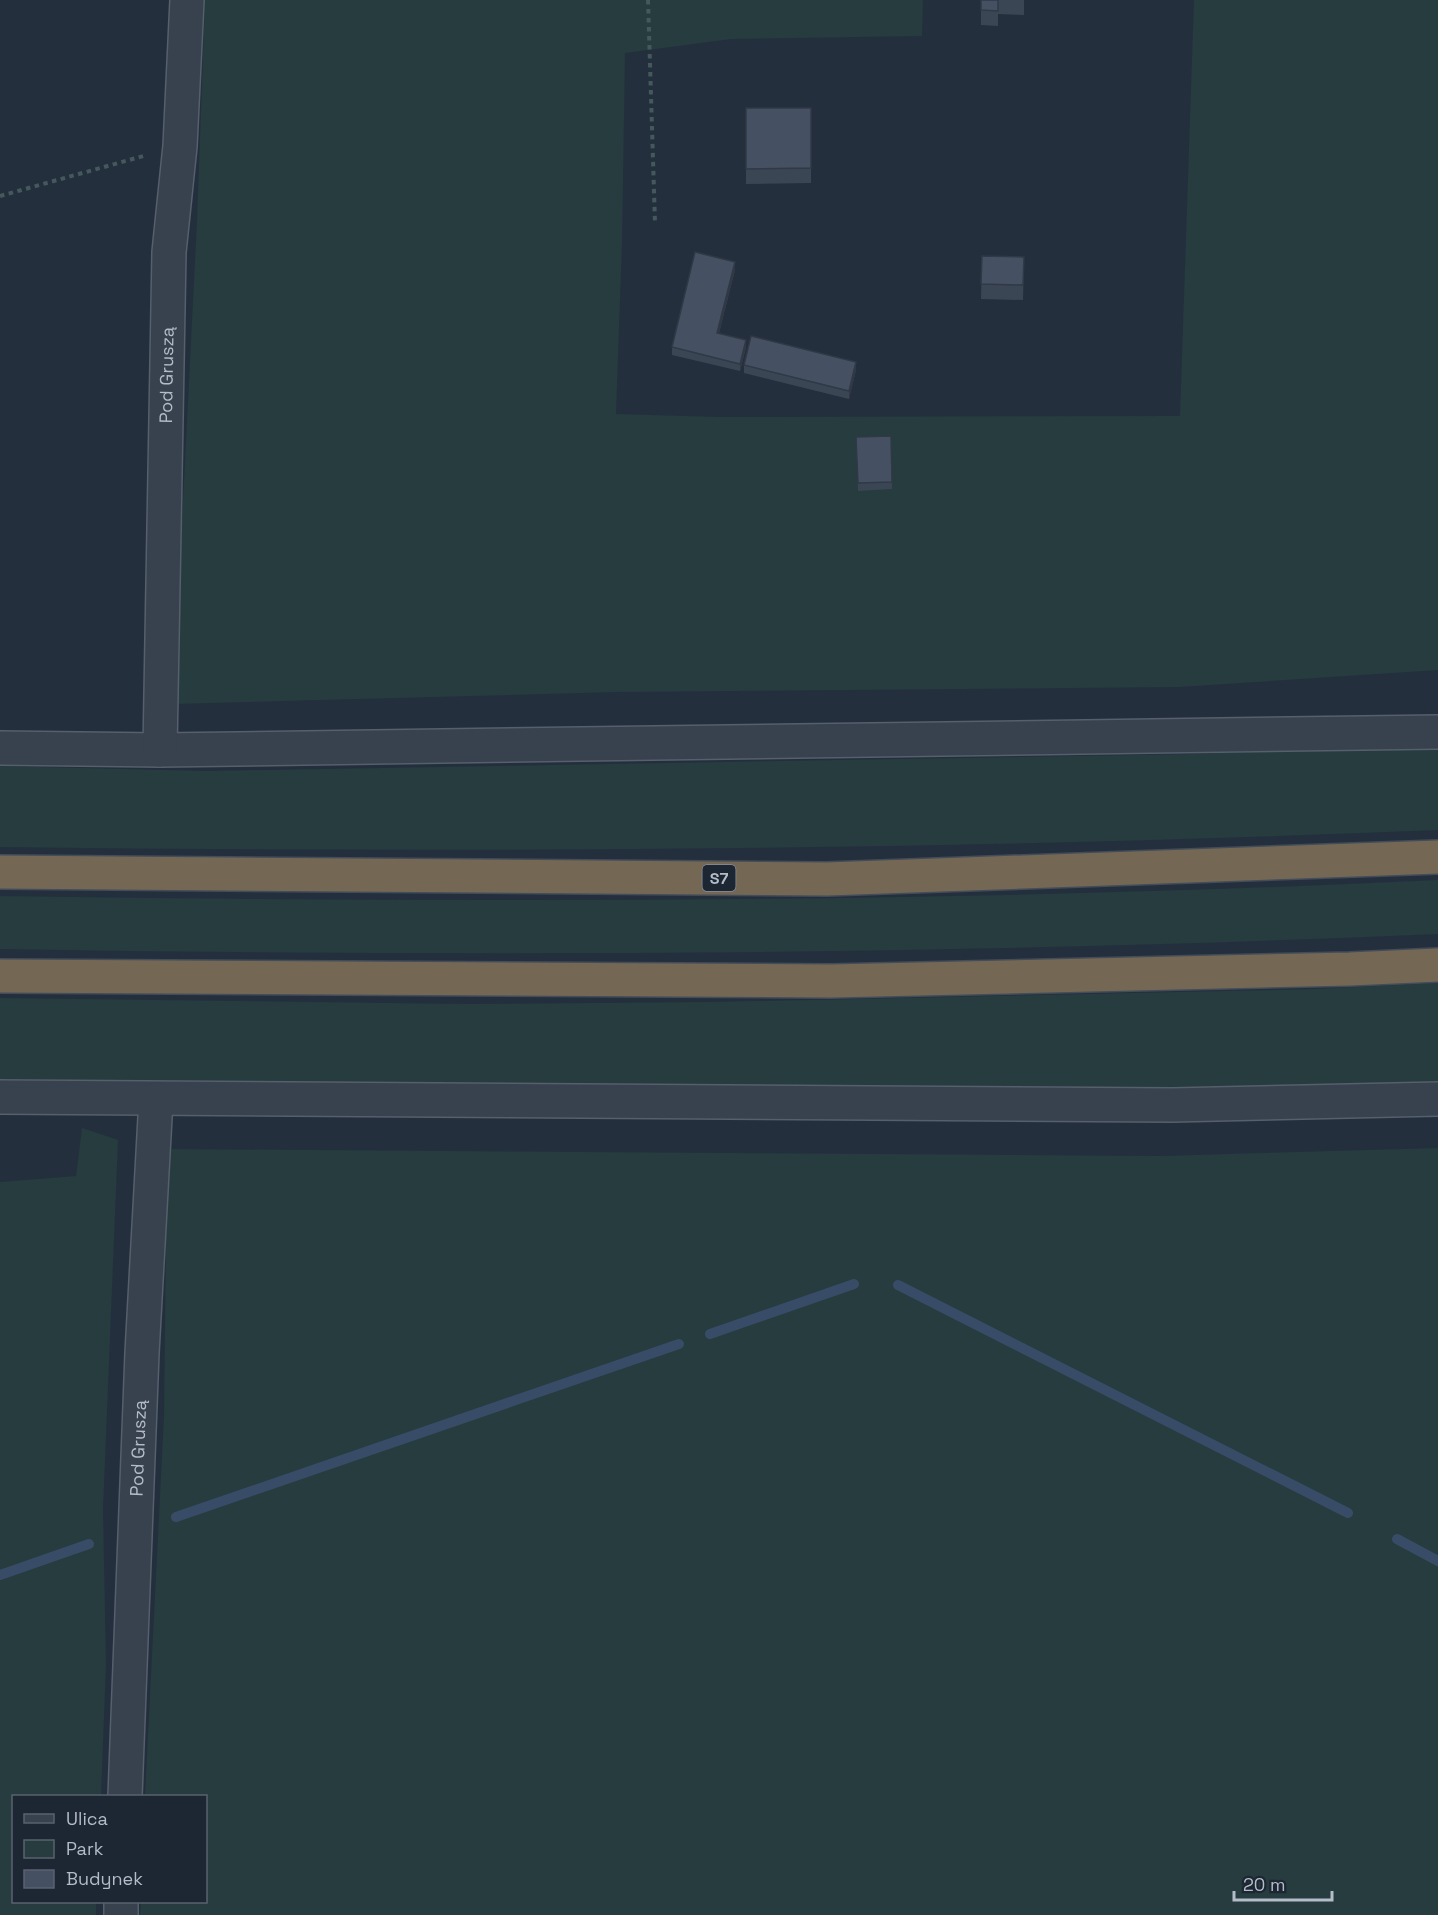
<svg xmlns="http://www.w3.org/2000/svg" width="1438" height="1915" viewBox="0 0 1438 1915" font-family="'Space Grotesk',sans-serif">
<rect width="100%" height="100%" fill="#242f3e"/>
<path fill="#263c3f" d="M205,0h718l-1,36 -191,3 -106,14 -3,190 -6,171 104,3 460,-1 14,-416h244v670l-259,17 -561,5 -445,12 24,-483z
M1438,746v84c-479,20 -958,23 -1438,17v-81l205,5 983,-17z
M1438,880v54c-479,21 -959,23 -1438,15v-53c479,7 959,7 1438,-16z
M1438,983v98l-109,5 -621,4 -708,-11v-81l466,6 244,-2 605,-13z
M82,1128l36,12 -15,369 3,155 -5,132h-87v106h82v13h-96v-733l76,-6z
M1438,1148v767h-1298l1,-13h65v-106h-61l19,-380 3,-267 994,7z"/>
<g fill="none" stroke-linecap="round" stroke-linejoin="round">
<path stroke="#394c67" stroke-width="10" d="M898,1285l450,228
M710,1334l144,-50
M176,1517l503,-173
M1397,1539l41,22
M0,1575l89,-31"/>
<defs>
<g id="street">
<path d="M0,748l160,2 1278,-18"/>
<path id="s1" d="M160,750l9,-498 11,-106 7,-146"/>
<path d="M0,1097l1172,8 266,-6"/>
<path id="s2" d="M125,1796l17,-443 14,-254"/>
<path d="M121,1915v-13"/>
</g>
<path id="highway" d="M0,872l827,7 611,-22
M0,976l831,5 519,-12 88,-4"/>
</defs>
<use href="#street" stroke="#565f6c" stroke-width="36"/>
<use href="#highway" stroke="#434c59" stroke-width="36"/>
<path stroke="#44595c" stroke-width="4" stroke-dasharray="4.5 4.5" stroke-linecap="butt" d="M648,0l7,223
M0,196l147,-41"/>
<use href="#street" stroke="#38414e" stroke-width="33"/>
<use href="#highway" stroke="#746855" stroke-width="33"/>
</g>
<path fill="#3b4654" d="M981,0h43v15l-26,-1v12l-17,-1z
M746,108h65v75l-65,1z
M982,256l42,1 -1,43 -42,-1z
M735,270l-16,63 27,14 -6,24 -68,-16v-8z
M744,365l112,5 -7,29 -105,-26z
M891,436l1,53 -34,2 -2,-54z"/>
<path fill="#303945" d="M735,262v8l-18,70v-7z
M746,340v7l-6,24v-7z
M856,362v8l-7,29v-8z"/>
<path fill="#455162" stroke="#303945" stroke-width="1.5" d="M981,0h17v11l-17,-1z
M746,108h65v60l-65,1z
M695,252l40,10 -18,71 29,7 -6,24 -68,-17z
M982,256l42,1 -1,28 -42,-1z
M751,336l105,26 -7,29 -105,-26z
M891,436l1,46 -34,1 -2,-46z"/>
<g text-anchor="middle" stroke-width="4.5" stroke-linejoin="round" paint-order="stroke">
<rect fill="#1d2633" stroke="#878f9c" stroke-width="1.5" x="702.5" y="865" width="33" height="26" rx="4.5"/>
<g font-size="16" font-weight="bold" fill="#b4bcc9">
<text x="719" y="884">S7</text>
</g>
<g font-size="18" fill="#b4bcc9" stroke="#1d2633">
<text dy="6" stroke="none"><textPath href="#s1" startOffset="375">Pod Gruszą</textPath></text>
<text dy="6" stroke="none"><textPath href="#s2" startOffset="348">Pod Gruszą</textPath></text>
</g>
</g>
<rect x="12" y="1795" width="195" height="108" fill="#1d2633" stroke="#59626f" stroke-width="1.5"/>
<rect x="24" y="1814" width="30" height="9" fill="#38414e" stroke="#59626f" stroke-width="1.5"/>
<text x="66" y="1825" font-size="18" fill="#b4bcc9">Ulica</text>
<rect x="24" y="1840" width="30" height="18" fill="#263c3f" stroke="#59626f" stroke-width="1.5"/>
<text x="66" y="1855" font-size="18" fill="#b4bcc9">Park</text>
<rect x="24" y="1870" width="30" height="18" fill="#455162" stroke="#59626f" stroke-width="1.5"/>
<text x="66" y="1885" font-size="18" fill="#b4bcc9">Budynek</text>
<path d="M1234 1891v9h98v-9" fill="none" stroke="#b4bcc9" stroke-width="3"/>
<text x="1243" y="1891" font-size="18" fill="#b4bcc9" stroke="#1d2633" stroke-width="4.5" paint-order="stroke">20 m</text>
</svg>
